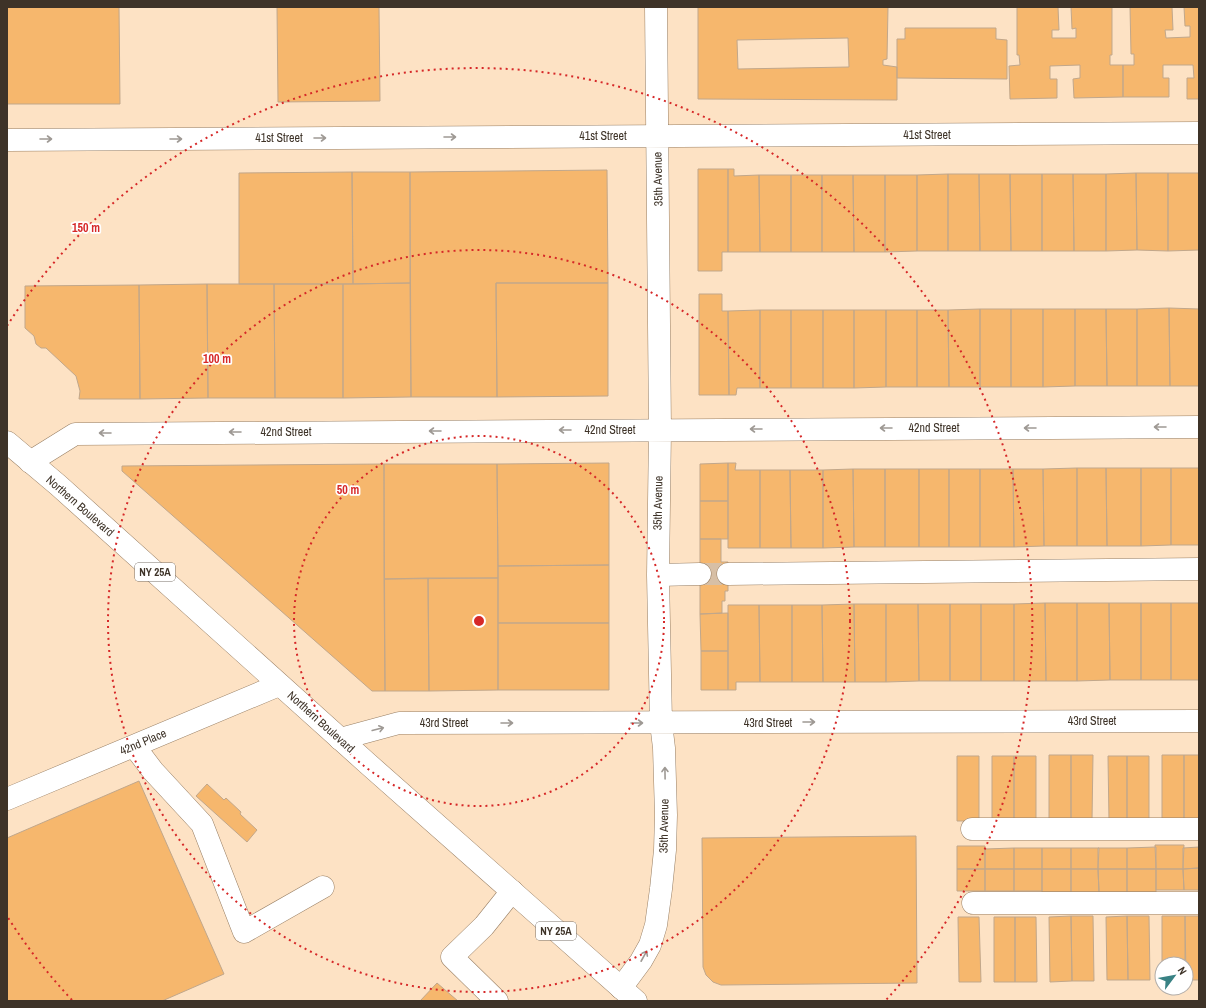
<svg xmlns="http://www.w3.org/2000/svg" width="1206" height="1008" viewBox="0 0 1206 1008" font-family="'Archivo Narrow',sans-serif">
<rect width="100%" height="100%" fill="#fde2c4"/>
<path fill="#f6b76d" stroke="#c1a78b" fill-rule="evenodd" d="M7,7h112l1,97h-113z
M277,7h102l1,94 -102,1z
M698,7h190l-1,52 -4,1v5l14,2v33l-199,-1zM848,38l1,29 -111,2 -1,-29z
M1017,7h41l1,23h-7v8h24v-10l-4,1 -1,-22h41v48h-2v10h13v32l-49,1 -1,-19 7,-1v-13l-30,1v13h7v19l-47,1 -1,-33 11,-1 -1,-10h-2z
M1130,7h42l1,23h-8l1,8 24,-1v-11h-5l-1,-19h15v92h-12v-21h7l-1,-13h-30v13h6v19h-46v-32h11v-11h-3z
M905,28h91v11l11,1v39l-110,-1v-39h8z
M698,169h30v83h-6v19h-24z
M728,169h6v7l25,-1 1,77h-32z
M607,170l1,113h-112l1,114h-86l-1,-225z
M352,172h58v111l-57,1z
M352,172l1,112h-114v-111z
M1136,173h32v78l-31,-1z
M1136,173l1,77 -31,1v-77z
M1168,173h31v77l-31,1z
M948,174h31l1,77h-32z
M948,174v77h-31v-76z
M979,174h31l1,77h-31z
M1010,174h32v77h-31z
M1042,174h31l1,77h-32z
M1073,174h33v77h-32z
M759,175h32v77h-31z
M791,175h31v77h-31z
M822,175h31l1,77h-32z
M853,175h32v77h-31z
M885,175h32v76l-32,1z
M410,283l1,114 -68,1v-114z
M496,283h112v113l-111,1z
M207,284h67l1,114h-67z
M207,284l1,114 -68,1 -1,-114z
M274,284h69v114h-68z
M139,285l1,114h-61l1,-8 -4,-15 -30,-28h-5l-5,-4 -2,-8 -9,-8v-42z
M699,294h23v17h6l1,84h-30z
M1169,308l30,1v77h-29z
M1169,308l1,78h-33v-77z
M980,309h31v78h-31z
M980,309v78h-31l-1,-77z
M1011,309h32v78h-32z
M1043,309h32v77l-32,1z
M1075,309h31l1,77h-32z
M1106,309h31v77h-30z
M760,310h31v78h-31z
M760,310v78h-23l-1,7h-7l-1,-84z
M791,310h32v78h-32z
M823,310h31v78h-31z
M854,310h32v77l-32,1z
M886,310h31v77h-31z
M917,310h31l1,77h-32z
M609,463v102l-111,1 -1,-102z
M728,463h8l-1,7h25v78h-32z
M728,463v38h-28v-37z
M384,464h113l1,114 -114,1z
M384,464l1,227h-13l-250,-220v-5z
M1077,468h29l1,78h-30z
M1077,468v78h-33l-1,-77z
M1106,468h35v78h-34z
M1141,468h30v77l-30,1z
M1171,468h28v77h-28z
M853,469h32v78h-31z
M853,469l1,78 -31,1v-78z
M885,469h34v78h-34z
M919,469h30v78h-30z
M949,469h31v78h-31z
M980,469h33l1,78h-34z
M1013,469h30l1,77 -30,1z
M760,470h30l1,78h-31z
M790,470h33v78h-32z
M700,501h28v38h-28z
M700,539h21v23h7v14h-28z
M609,565v58h-111v-57z
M700,576h28v15h-3v10h-3v12l-22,1z
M428,578h70v112l-69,1z
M428,578l1,113h-44l-1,-112z
M1045,603h32v78h-31z
M1045,603l1,78h-32v-77z
M1077,603h32l1,77 -33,1z
M1109,603h32v77h-31z
M1141,603h30v77h-30z
M1171,603h28v77h-28z
M854,604h32v78h-31z
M854,604l1,78h-32l-1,-77z
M886,604h32l1,77 -33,1z
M918,604h32v77h-31z
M950,604h31v77h-31z
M981,604h33v77h-33z
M728,605h31l1,77h-24v8h-8z
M759,605h33v77h-32z
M792,605h30l1,77h-31z
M728,613v38h-27l-1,-37z
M498,623h111v67h-111z
M701,651h27v39h-27z
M1049,755h22v66h-22z
M1071,755h22l-1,66h-21z
M1162,755h22v65h-22z
M1184,755h15v65h-15z
M957,756h22v65h-22z
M992,756h22v66h-22z
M1014,756h22v65l-22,1z
M1108,756h19v65h-18z
M1127,756h22v65h-22z
M139,781l85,193 -62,27h-155v-163z
M207,784l17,16 2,-2 15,14 -1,2 17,16 -10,12 -51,-46z
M916,836l1,147 -196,2 -8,-3 -7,-7 -3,-8 -1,-129z
M1155,845h29l-1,24h-27z
M957,846h28v23h-28z
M1156,847v22h-29v-21z
M1199,847v21l-16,1v-21z
M1014,848h28v21h-28z
M1014,848v21h-29v-20z
M1042,848h29v21h-29z
M1071,848h28l-1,21h-27z
M1098,848h29v21h-29z
M1199,868v22h-15l-1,-21z
M957,869h28v22h-28z
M985,869h29v22h-29z
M1014,869h28v22h-28z
M1042,869h29v23h-29z
M1071,869h27l1,23h-28z
M1098,869h29v23h-28z
M1127,869h29v23h-29z
M1156,869h27l1,21h-28z
M1071,916h22l1,65h-22z
M1071,916l1,65 -22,1 -1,-65z
M1127,916h22l1,64h-22z
M1127,916l1,64h-21l-1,-63z
M1162,916h23v48h-23z
M1185,916h14v64h-13z
M958,917h21l2,65h-22z
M994,917h21v65h-21z
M1015,917h21l1,65h-22z
M437,983l21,18h-38z"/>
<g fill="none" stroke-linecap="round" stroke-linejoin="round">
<path stroke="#d7bfa5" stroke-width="22" stroke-dasharray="22 11" stroke-linecap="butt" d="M700,574h28"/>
<defs>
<path id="minor" d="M7,140l1192,-7
M30,462l45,-28 1124,-7
M728,574l471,-5
M658,575l42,-1
M340,739l59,-16 800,-2
M134,746l19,25 49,53 42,108 79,-45
M7,799l272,-114
M972,829h227
M973,903h226
M621,988l20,-27 9,-16 6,-20 5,-36 4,-39 1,-35 -2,-67 -3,-25 -3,-148 2,-145 -4,-423
M497,1001l-45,-44 32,-31 28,-35"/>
<path id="major" d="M7,442l51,43 309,278 269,238"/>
</defs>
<use href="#minor" stroke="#987f64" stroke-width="23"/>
<use href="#major" stroke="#987f64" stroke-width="23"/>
<use href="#minor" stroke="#fff" stroke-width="22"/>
<use href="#major" stroke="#fff" stroke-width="22"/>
</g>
<defs><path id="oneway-shaft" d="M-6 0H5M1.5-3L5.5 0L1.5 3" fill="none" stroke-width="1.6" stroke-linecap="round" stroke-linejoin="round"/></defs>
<g stroke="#9e9994">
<use href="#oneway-shaft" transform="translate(450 137)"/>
<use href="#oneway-shaft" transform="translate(320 138)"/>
<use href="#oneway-shaft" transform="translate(46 139)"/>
<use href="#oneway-shaft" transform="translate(176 139)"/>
<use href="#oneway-shaft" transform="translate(1160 427) rotate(180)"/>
<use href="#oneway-shaft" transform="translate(886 428) rotate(180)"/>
<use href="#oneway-shaft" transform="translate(1030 428) rotate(180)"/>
<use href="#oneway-shaft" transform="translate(756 429) rotate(180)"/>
<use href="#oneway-shaft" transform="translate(565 430) rotate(180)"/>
<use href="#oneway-shaft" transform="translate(435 431) rotate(180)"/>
<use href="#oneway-shaft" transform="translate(235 432) rotate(180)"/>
<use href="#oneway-shaft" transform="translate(105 433) rotate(180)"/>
<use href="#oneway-shaft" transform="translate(809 722)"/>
<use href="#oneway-shaft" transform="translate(507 723)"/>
<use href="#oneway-shaft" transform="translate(637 723)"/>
<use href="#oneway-shaft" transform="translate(378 729) rotate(-14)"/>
<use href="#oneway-shaft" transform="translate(665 773) rotate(-91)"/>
<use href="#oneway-shaft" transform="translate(644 956) rotate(-61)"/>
</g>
<g fill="none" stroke="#d62828" stroke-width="2" stroke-dasharray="2 4">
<circle cx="479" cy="621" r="185"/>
<circle cx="479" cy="621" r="371"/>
<path d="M72 1000A556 556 0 0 1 7 916M7 326A556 556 0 1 1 886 1000"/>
</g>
<g text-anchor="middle" stroke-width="3.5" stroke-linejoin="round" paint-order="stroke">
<g fill="#fff" stroke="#787068" stroke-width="1">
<rect x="135" y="563" width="40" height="18" rx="3"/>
<rect x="536" y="922" width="40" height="18" rx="3"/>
</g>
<g font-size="11" font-weight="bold" fill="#3e3328">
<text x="155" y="576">NY 25A</text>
<text x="556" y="935">NY 25A</text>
</g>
<g font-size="12" fill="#3e3328" stroke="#fff">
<text x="927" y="139">41st Street</text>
<text x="603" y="140">41st Street</text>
<text x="279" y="142">41st Street</text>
<text transform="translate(658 179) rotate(-91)" y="4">35th Avenue</text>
<text x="934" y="432">42nd Street</text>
<text x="610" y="434">42nd Street</text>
<text x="286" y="436">42nd Street</text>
<text transform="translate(658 503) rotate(-89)" y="4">35th Avenue</text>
<text transform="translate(80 506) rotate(41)" y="4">Northern Boulevard</text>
<text x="1092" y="725">43rd Street</text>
<text transform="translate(321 722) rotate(42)" y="4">Northern Boulevard</text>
<text x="444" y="727">43rd Street</text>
<text x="768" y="727">43rd Street</text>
<text transform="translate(143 742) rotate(-23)" y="4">42nd Place</text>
<text transform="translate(664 826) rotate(-89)" y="4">35th Avenue</text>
</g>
</g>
<circle cx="479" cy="621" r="6" fill="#d62828" stroke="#fff" stroke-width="2"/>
<g font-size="12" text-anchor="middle" font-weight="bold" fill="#d62828" stroke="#fff" stroke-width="3.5" stroke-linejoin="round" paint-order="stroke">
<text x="86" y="232">150 m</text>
<text x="217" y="363">100 m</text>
<text x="348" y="494">50 m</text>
</g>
<rect width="1206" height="1008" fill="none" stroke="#3e3328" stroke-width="16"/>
<g transform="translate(1174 976) rotate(58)"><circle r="19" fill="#ffffff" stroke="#b2ada9"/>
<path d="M0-3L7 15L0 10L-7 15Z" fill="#398284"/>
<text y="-6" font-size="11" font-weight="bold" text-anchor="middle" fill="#3e3328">N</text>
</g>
</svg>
